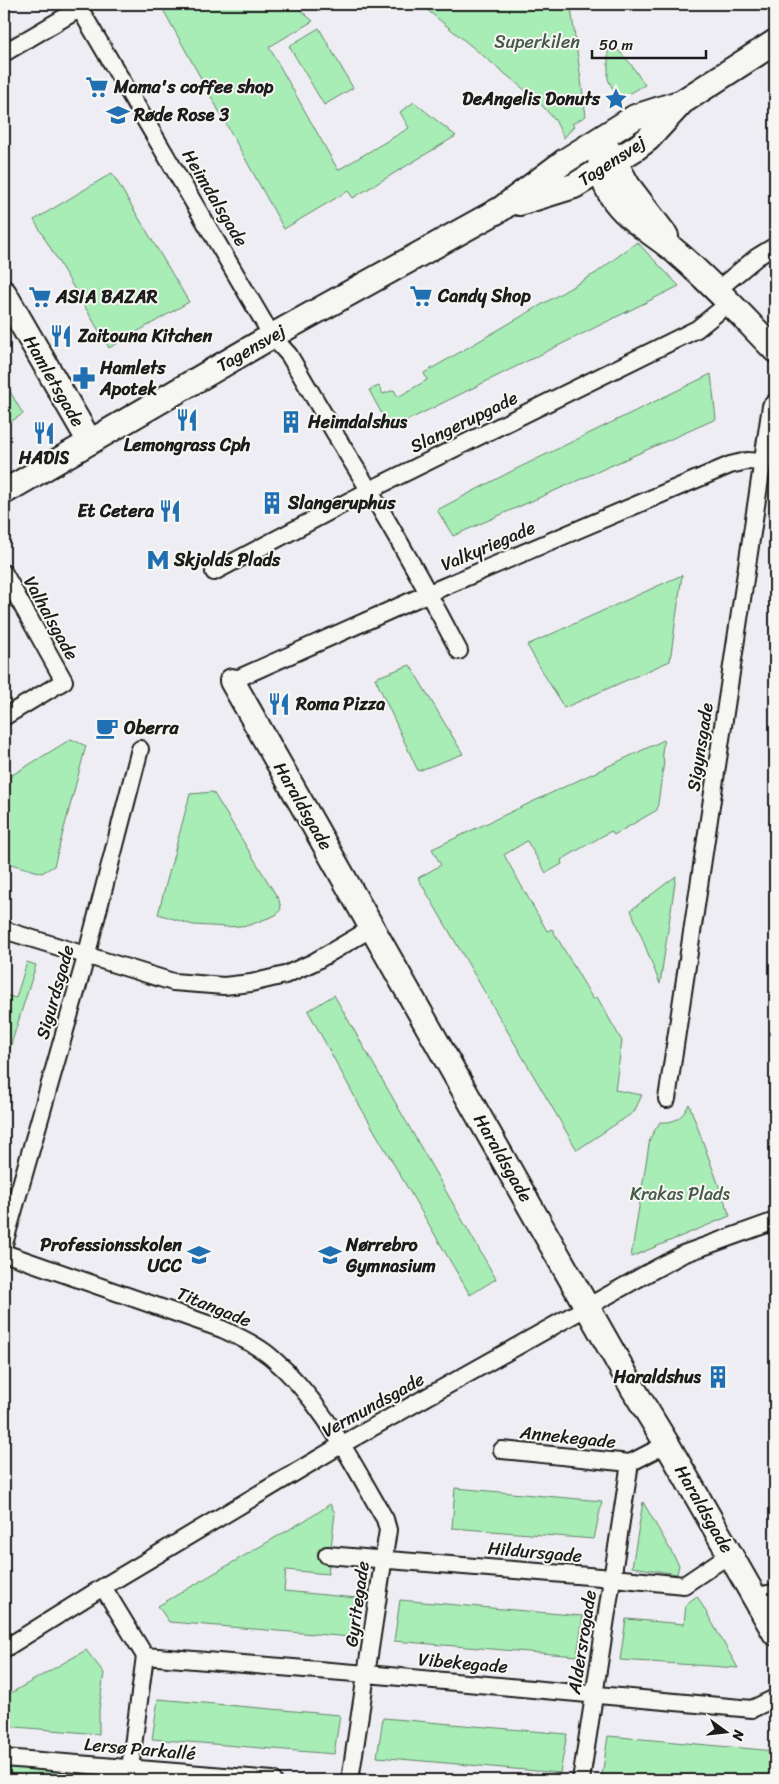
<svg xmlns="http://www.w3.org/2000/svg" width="779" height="1784" viewBox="0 0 779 1784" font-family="Sriracha,sans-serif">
<rect width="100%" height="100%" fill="#efedf4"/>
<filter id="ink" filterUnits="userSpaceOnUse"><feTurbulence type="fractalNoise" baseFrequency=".02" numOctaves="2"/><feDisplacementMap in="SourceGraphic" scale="10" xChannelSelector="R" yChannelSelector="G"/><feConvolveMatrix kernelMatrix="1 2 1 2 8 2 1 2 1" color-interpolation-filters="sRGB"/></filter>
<g filter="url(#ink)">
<path fill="#a8ecb6" stroke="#628469" d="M160,4h133l20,17 -44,26 69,123 71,-42 -9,-16 14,-10 42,34 -103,62 -5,-7 -64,38z
M420,4h146l5,4 15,108 -14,8 2,2 -10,12 -9,-18 -18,-20z
M319,28l34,60 -29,17 -35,-59z
M608,50h10l12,13 15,22 -27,15 -10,-21z
M112,173l77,129 -80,46 -75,-128z
M637,242l42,44 -289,143 -21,-39 10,-4 4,8 11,-4 4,7 29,-17 -3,-7 172,-100z
M711,374l5,45 -263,117 -16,-26 75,-39z
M4,381l19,33 -13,8 -6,-9z
M682,575l-12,86 -106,47 -37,-63z
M410,665l53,89 -45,17 -43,-93z
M71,739l15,7 -32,120 -12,7 -38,-11v-82z
M664,740l-2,12 2,10 -7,48 -43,25 -3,-4 -50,29 1,4 -16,9 -19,-32 -23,14 43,76 5,-2 41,70 4,-2 25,44 -7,49 27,5 -8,17 -57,38 -159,-272 23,-13 -9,-16z
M213,792l66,108 2,9 -5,6 -26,10 -22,2 -35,-2 -35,-11 32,-120z
M676,876l-16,108 -29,-74z
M27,962l9,3 -32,102v-72l12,3z
M334,995l162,284 -26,16 -113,-194 -49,-90z
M689,1104l41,112 -99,41 19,-119 10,-16c15,1 22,-4 29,-18z
M455,1488l147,13 -8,38 -142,-11z
M643,1502l36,63 -2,9 -45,-7z
M330,1504l5,9 -7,61 -42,-4 -2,21 73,7 -6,39 -182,-15 -11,-16 156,-91z
M697,1596l41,72 -118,-8 6,-41 58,5 2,-20z
M400,1600l183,16 -6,40 -183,-15z
M86,1650l18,23 -5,37v24l-95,-8v-29z
M158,1699l182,16 -6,39 -182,-15z
M383,1718l184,16 -7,39 -183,-16z
M608,1736l167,15v29h-128l-45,-4z
M4,1767l162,13h-162z"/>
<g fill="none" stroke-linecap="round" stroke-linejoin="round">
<defs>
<path id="street" d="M77,4l195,332 17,19 47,80
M4,53l75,-44
M717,290l40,-33 18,-11
M338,439c43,69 83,139 121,212
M214,572l156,-82 327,-161 32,-26
M4,573l60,108 -60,36
M232,681l197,-88 301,-128 17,-4 15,1
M4,930l169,52 51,4 27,-3 34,-8 29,-13 58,-34
M667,1099l104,-693 4,-4
M4,1244l82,-287 54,-208
M4,1253l218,76c17,8 35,16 49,28 51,43 81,106 114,162l3,11 -38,250
M502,1450l128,13
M327,1555l286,23 71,7 46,-31
M103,1587l42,69 -15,112
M754,1596l21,-3
M4,1649l99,-62 238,-142 305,-171 37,-20 92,-33
M145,1656l222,18 385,35 23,-11
M4,1758l269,22
M581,1780l49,-317 37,-19"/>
<path id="secondary" d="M607,148l21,38 38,50
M600,155c0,15 3,27 11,40 16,26 44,38 66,58 35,30 66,64 98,97
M519,203l55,-17 62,-38 12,-9 34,-37 93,-60
M4,293l86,149
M4,492l268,-156 229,-127 64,-48 70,-44 47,-15
M232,681l402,709 33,54 108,189"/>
</defs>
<use href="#street" stroke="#1c1c1c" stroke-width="20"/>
<use href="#secondary" stroke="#1c1c1c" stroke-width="28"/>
<use href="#street" stroke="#f6f6f2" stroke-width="16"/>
<use href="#secondary" stroke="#f6f6f2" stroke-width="24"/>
</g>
</g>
<defs>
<symbol id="supermarket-bare" viewBox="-9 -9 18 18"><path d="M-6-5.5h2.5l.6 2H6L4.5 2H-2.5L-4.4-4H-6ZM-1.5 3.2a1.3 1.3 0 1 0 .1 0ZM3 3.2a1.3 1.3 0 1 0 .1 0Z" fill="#1f6fb2" stroke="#f6f6f2" stroke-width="2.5" paint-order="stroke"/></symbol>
<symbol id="sight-bare" viewBox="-9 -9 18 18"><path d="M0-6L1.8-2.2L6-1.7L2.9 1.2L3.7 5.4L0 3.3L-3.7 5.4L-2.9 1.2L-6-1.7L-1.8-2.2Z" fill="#1f6fb2" stroke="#f6f6f2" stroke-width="2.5" paint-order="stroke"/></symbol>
<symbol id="school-bare" viewBox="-9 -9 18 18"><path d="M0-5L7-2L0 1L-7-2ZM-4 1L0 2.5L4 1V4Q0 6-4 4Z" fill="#1f6fb2" stroke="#f6f6f2" stroke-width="2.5" paint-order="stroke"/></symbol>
<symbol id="restaurant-bare" viewBox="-9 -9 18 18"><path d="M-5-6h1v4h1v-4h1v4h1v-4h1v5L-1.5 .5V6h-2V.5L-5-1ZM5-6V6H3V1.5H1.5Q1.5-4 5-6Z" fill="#1f6fb2" stroke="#f6f6f2" stroke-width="2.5" paint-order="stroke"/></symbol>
<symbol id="pharmacy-bare" viewBox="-9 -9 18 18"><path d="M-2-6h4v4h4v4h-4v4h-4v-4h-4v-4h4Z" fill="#1f6fb2" stroke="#f6f6f2" stroke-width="2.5" paint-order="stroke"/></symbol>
<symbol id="building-bare" viewBox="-9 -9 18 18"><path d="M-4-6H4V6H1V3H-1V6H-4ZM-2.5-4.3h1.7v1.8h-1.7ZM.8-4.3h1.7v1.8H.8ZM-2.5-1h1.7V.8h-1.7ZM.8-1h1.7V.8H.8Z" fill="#1f6fb2" stroke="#f6f6f2" stroke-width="2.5" paint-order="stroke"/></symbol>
<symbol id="metro-bare" viewBox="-9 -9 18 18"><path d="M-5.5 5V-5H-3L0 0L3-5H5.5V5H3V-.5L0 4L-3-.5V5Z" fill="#1f6fb2" stroke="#f6f6f2" stroke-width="2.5" paint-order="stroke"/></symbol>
<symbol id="cafe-bare" viewBox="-9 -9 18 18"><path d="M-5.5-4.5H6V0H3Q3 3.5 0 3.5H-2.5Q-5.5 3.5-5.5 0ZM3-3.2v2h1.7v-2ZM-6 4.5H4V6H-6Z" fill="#1f6fb2" stroke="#f6f6f2" stroke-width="2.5" paint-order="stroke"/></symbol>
<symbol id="university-bare" viewBox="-9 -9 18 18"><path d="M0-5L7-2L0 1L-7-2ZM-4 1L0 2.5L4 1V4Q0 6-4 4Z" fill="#1f6fb2" stroke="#f6f6f2" stroke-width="2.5" paint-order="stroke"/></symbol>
</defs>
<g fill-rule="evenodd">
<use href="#supermarket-bare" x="81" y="71" width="32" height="32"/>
<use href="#sight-bare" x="600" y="83" width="32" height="32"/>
<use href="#school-bare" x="102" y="99" width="32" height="32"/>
<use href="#supermarket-bare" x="405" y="280" width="32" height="32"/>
<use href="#supermarket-bare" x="24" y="281" width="32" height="32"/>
<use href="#restaurant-bare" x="45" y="320" width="32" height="32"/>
<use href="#pharmacy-bare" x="68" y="362" width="32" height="32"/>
<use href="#restaurant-bare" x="171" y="404" width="32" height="32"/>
<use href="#building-bare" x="275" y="406" width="32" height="32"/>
<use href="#restaurant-bare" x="28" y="417" width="32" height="32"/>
<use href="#building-bare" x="256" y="487" width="32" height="32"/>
<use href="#restaurant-bare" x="154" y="495" width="32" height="32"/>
<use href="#metro-bare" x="142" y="544" width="32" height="32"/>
<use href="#restaurant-bare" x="263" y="688" width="32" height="32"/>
<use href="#cafe-bare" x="91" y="712" width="32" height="32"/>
<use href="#school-bare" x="183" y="1239" width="32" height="32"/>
<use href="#university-bare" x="314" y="1239" width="32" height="32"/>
<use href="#building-bare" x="702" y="1361" width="32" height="32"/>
</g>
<g text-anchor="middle" stroke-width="4" stroke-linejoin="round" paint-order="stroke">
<g font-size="18" fill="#465a4a" stroke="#f6f6f2">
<text x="537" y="48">Superkilen</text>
<text x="680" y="1200">Krakas Plads</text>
</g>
<g font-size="18" font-weight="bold" fill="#1c1c1c" stroke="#f6f6f2" text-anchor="start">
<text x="114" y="93">Mama's coffee shop</text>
<text x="600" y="105" text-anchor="end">DeAngelis Donuts</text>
<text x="134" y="121">Røde Rose 3</text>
<text x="438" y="302">Candy Shop</text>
<text x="56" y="303">ASIA BAZAR</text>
<text x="78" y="342">Zaitouna Kitchen</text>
<text x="100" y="374">Hamlets<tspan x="100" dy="21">Apotek</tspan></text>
<text x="308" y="428">Heimdalshus</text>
<text x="187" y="451" text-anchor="middle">Lemongrass Cph</text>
<text x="44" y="464" text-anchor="middle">HADIS</text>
<text x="288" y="509">Slangeruphus</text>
<text x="154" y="517" text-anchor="end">Et Cetera</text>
<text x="174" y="566">Skjolds Plads</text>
<text x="296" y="710">Roma Pizza</text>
<text x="124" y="734">Oberra</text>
<text x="182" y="1251" text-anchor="end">Professionsskolen<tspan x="182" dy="21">UCC</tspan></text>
<text x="346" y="1251">Nørrebro<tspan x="346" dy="21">Gymnasium</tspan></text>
<text x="701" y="1383" text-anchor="end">Haraldshus</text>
</g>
<g font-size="18" fill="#1c1c1c" stroke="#f6f6f2">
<text transform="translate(612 161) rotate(-33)" y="6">Tagensvej</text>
<text transform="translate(215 198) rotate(59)" y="6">Heimdalsgade</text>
<text transform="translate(251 348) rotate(-30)" y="6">Tagensvej</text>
<text transform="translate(54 381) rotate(60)" y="6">Hamletsgade</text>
<text transform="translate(464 422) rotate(-26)" y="6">Slangerupgade</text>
<text transform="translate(488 546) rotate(-23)" y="6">Valkyriegade</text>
<text transform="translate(51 618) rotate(61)" y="6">Valhalsgade</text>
<text transform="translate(700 747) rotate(-81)" y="6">Sigynsgade</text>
<text transform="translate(303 806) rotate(60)" y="6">Haraldsgade</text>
<text transform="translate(55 992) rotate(-74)" y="6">Sigurdsgade</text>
<text transform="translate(503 1158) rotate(60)" y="6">Haraldsgade</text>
<text transform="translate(214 1307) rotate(22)" y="6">Titangade</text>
<text transform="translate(373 1405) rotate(-29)" y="6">Vermundsgade</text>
<text transform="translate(568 1437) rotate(6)" y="6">Annekegade</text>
<text transform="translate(704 1509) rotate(60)" y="6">Haraldsgade</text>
<text transform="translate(535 1552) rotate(5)" y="6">Hildursgade</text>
<text transform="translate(357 1604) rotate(-82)" y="6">Gyritegade</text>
<text transform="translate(582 1642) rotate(-81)" y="6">Aldersrogade</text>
<text transform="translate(463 1663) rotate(5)" y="6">Vibekegade</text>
<text transform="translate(140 1749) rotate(5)" y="6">Lersø Parkallé</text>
</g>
</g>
<rect width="779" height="1784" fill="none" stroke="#f6f6f2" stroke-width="20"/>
<rect x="10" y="10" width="759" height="1764" fill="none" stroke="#1c1c1c" stroke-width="2" filter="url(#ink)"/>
<g transform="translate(726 1732) rotate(105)" stroke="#f6f6f2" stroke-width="4" paint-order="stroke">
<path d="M0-4L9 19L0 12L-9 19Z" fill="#1c1c1c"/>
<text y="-8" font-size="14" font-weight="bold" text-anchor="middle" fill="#1c1c1c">N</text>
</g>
<path d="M592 50v8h114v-8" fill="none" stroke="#1c1c1c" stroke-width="2.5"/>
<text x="599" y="50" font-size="15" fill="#1c1c1c" stroke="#f6f6f2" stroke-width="4" paint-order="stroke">50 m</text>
</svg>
